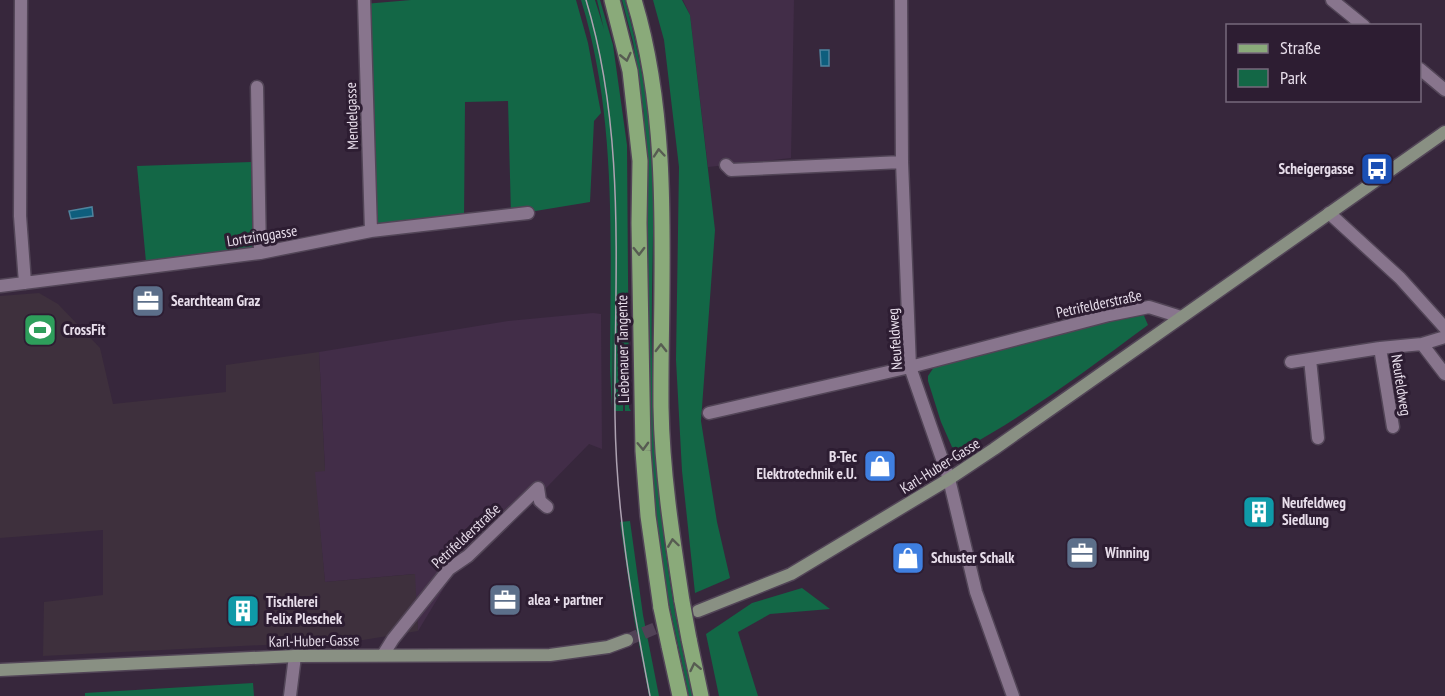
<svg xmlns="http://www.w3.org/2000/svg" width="1445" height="696" viewBox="0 0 1445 696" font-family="'PT Sans Narrow',sans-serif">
<rect width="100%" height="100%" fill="#37273c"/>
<path fill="#422d48" d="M683,0h111l-3,158 -83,9 -18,-152z
M593,313l8,1 1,135 -13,-5 -79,81 -60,53 -32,53 -4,-57 -89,8 -11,-111 11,-1 -6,-118 189,-31z"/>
<path fill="#3e303d" d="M39,293l19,11 42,44 13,56 113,-12v-27l93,-13 6,119 -10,1 10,110 90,-8 3,57 -55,9 -320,16 1,-54 59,-7v-65l-103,8v-242z"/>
<path fill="#136746" d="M411,0h165l12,43 13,70 -7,8 -4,81 -79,13 -3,-114 -43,1 -1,118 -93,11 -7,-227z
M581,0h14l9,29 -7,-29h3l13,45 14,100 2,263 2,3h-6l-1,-48 -1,48h-9l-1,-88 -1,86 -2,-38c0,-124 8,-251 -29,-371z
M622,0h3c10,37 18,74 23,112 10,81 2,164 4,246 2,114 13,227 41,338h-4l-3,-14 -22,-102 -9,-70 -4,-48 -4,-102 1,-125 -4,-121 -11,-72z
M653,0h29l8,15 25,215 -14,191 16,101 13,56 -35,15 -13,-122 -6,-111 3,-193 -15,-127z
M251,162l4,76 -4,11 -105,13 -9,-96z
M1142,311l6,14c-61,45 -120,89 -186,125l-10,-3 -11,-25 -13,-41v-5l6,-9z
M630,521l13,94 16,81h-10l-15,-78 -14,-96z
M802,588l28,21 -60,5 -32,18 20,64h-39l-13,-62 46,-31z
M253,683l1,13h-169v-3z"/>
<path fill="#0e5e7d" stroke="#4f849e" stroke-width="1.5" d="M820,50h9v16h-8z
M92,207l1,9 -22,3 -2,-8z"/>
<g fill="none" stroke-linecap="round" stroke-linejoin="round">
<path stroke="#514256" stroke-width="12" stroke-dasharray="12 6" stroke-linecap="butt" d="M627,640l65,-27"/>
<defs>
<path id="minor" d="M21,0l-1,216 5,67
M364,0l7,231
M901,0l1,162 8,205 39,112
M1332,0l32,26
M1420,69l25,21
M257,87l3,166
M726,165l5,5 171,-8
M1329,213l71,65 45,50
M0,286l260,-33 111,-22 157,-18
M1422,344l23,30
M1380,348l13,79
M1310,359l8,79
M1291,362l89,-14 42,-4 23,-7
M709,413l201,-46 199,-52 40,-8 32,10
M383,655l10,-16 56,-70 19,-13 70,-68 2,13 7,6
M290,696l5,-40"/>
<path id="tertiary" d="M949,479l27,113 37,104"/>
<path id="secondary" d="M698,611l93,-37 158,-95 45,-30 451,-317
M0,670l295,-14 255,-1 58,-8 19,-7"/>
<path id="primary" d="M612,0l18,71 10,90 -1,62 4,228 5,65 13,92
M634,0c39,128 26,274 27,407 1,65 11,129 21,194
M689,639l12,57
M669,646l11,50"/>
</defs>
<use href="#minor" stroke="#524557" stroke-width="15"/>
<use href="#tertiary" stroke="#524557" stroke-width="15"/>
<use href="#secondary" stroke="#524557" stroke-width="15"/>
<use href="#primary" stroke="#524557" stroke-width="18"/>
<use href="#minor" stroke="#88758d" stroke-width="12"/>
<use href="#tertiary" stroke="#88758d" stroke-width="12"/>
<use href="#secondary" stroke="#899083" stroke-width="12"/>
<use href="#primary" stroke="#8aaa7a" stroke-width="15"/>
<path stroke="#aea2b2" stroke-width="1.5" d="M586,0c41,134 28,277 29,416 1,95 17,187 35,280"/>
<defs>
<path id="primary-bridge" d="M682,601l7,38
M661,608l8,38"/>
</defs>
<use href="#primary-bridge" stroke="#524557" stroke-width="18" stroke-linecap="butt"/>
<use href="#primary-bridge" stroke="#8aaa7a" stroke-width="15"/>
</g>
<defs><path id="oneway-chevron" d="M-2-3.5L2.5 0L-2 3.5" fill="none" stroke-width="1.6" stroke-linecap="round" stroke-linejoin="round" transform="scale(1.5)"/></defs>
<g stroke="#575c52">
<use href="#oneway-chevron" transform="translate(626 57) rotate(77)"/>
<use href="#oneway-chevron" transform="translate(659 153) rotate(-95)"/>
<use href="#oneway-chevron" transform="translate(639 251) rotate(89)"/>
<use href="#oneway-chevron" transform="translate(661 348) rotate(-90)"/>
<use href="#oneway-chevron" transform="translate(643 446) rotate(88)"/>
<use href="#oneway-chevron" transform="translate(673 543) rotate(-98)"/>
<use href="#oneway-chevron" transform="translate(695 667) rotate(-102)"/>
</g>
<defs>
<symbol id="bus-square" viewBox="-11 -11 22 22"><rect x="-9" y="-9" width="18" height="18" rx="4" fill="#1a4fb4" stroke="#2d1d32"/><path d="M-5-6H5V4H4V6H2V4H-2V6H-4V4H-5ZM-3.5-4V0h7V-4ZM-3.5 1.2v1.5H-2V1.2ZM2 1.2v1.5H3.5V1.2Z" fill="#fff"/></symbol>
<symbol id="office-square" viewBox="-11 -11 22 22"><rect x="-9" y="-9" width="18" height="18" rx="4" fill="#5c6f8a" stroke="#2d1d32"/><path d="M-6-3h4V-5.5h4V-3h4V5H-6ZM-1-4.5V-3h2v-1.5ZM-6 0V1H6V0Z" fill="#fff"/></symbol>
<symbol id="stadium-square" viewBox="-11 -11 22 22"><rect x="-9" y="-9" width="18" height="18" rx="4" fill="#2e9e5b" stroke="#2d1d32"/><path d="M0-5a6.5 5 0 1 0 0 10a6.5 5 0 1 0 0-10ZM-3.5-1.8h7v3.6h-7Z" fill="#fff"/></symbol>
<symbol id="shop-square" viewBox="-11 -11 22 22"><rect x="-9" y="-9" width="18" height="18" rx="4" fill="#3f7fe0" stroke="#2d1d32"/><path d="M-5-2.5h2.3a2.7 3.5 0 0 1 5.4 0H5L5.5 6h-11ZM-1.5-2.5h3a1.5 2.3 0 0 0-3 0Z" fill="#fff"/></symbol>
<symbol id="building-square" viewBox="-11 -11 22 22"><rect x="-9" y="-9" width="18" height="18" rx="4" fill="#0f9aa8" stroke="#2d1d32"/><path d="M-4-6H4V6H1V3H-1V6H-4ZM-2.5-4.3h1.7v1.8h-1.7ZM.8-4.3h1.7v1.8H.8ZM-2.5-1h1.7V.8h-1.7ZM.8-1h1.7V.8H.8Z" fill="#fff"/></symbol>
</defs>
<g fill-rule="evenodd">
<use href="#bus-square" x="1358" y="150" width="38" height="38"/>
<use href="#office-square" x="129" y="282" width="38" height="38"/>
<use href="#stadium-square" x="21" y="311" width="38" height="38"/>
<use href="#shop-square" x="861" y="447" width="38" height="38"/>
<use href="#building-square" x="1240" y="493" width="38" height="38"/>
<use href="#office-square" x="1063" y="534" width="38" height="38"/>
<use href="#shop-square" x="889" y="539" width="38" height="38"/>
<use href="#office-square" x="486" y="581" width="38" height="38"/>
<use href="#building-square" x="224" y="592" width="38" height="38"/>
</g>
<g text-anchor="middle" stroke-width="6" stroke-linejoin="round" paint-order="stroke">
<g font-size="15" fill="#e7ddea" stroke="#2d1d32">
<text transform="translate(352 116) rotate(-92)" y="5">Mendelgasse</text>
<text transform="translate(262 236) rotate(-9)" y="5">Lortzinggasse</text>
<text transform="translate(1099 304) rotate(-12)" y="5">Petrifelderstraße</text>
<text transform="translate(895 339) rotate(-94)" y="5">Neufeldweg</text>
<text transform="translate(623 349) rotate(-91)" y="5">Liebenauer Tangente</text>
<text transform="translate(1401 385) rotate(81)" y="5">Neufeldweg</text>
<text transform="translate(940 466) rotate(-32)" y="5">Karl-Huber-Gasse</text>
<text transform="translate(466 536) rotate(-43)" y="5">Petrifelderstraße</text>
<text transform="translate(314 641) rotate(-1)" y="5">Karl-Huber-Gasse</text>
</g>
<g font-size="15" font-weight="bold" fill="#e7ddea" stroke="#2d1d32" text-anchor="start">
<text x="1354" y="174" text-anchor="end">Scheigergasse</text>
<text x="171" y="306">Searchteam Graz</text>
<text x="63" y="335">CrossFit</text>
<text x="857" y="462" text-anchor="end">B-Tec<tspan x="857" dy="17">Elektrotechnik e.U.</tspan></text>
<text x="1282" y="508">Neufeldweg<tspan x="1282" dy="17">Siedlung</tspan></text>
<text x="1105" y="558">Winning</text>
<text x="931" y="563">Schuster Schalk</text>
<text x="528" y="605">alea + partner</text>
<text x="266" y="607">Tischlerei<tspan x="266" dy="17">Felix Pleschek</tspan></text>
</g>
</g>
<rect x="1226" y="24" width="195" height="78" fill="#2d1d32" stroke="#776a7c" stroke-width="1.5"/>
<rect x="1238" y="44" width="30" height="9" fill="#8aaa7a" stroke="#776a7c" stroke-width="1.5"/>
<text x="1280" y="54" font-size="18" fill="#e7ddea">Straße</text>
<rect x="1238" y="69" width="30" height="18" fill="#136746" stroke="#776a7c" stroke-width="1.5"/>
<text x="1280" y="84" font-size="18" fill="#e7ddea">Park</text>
</svg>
